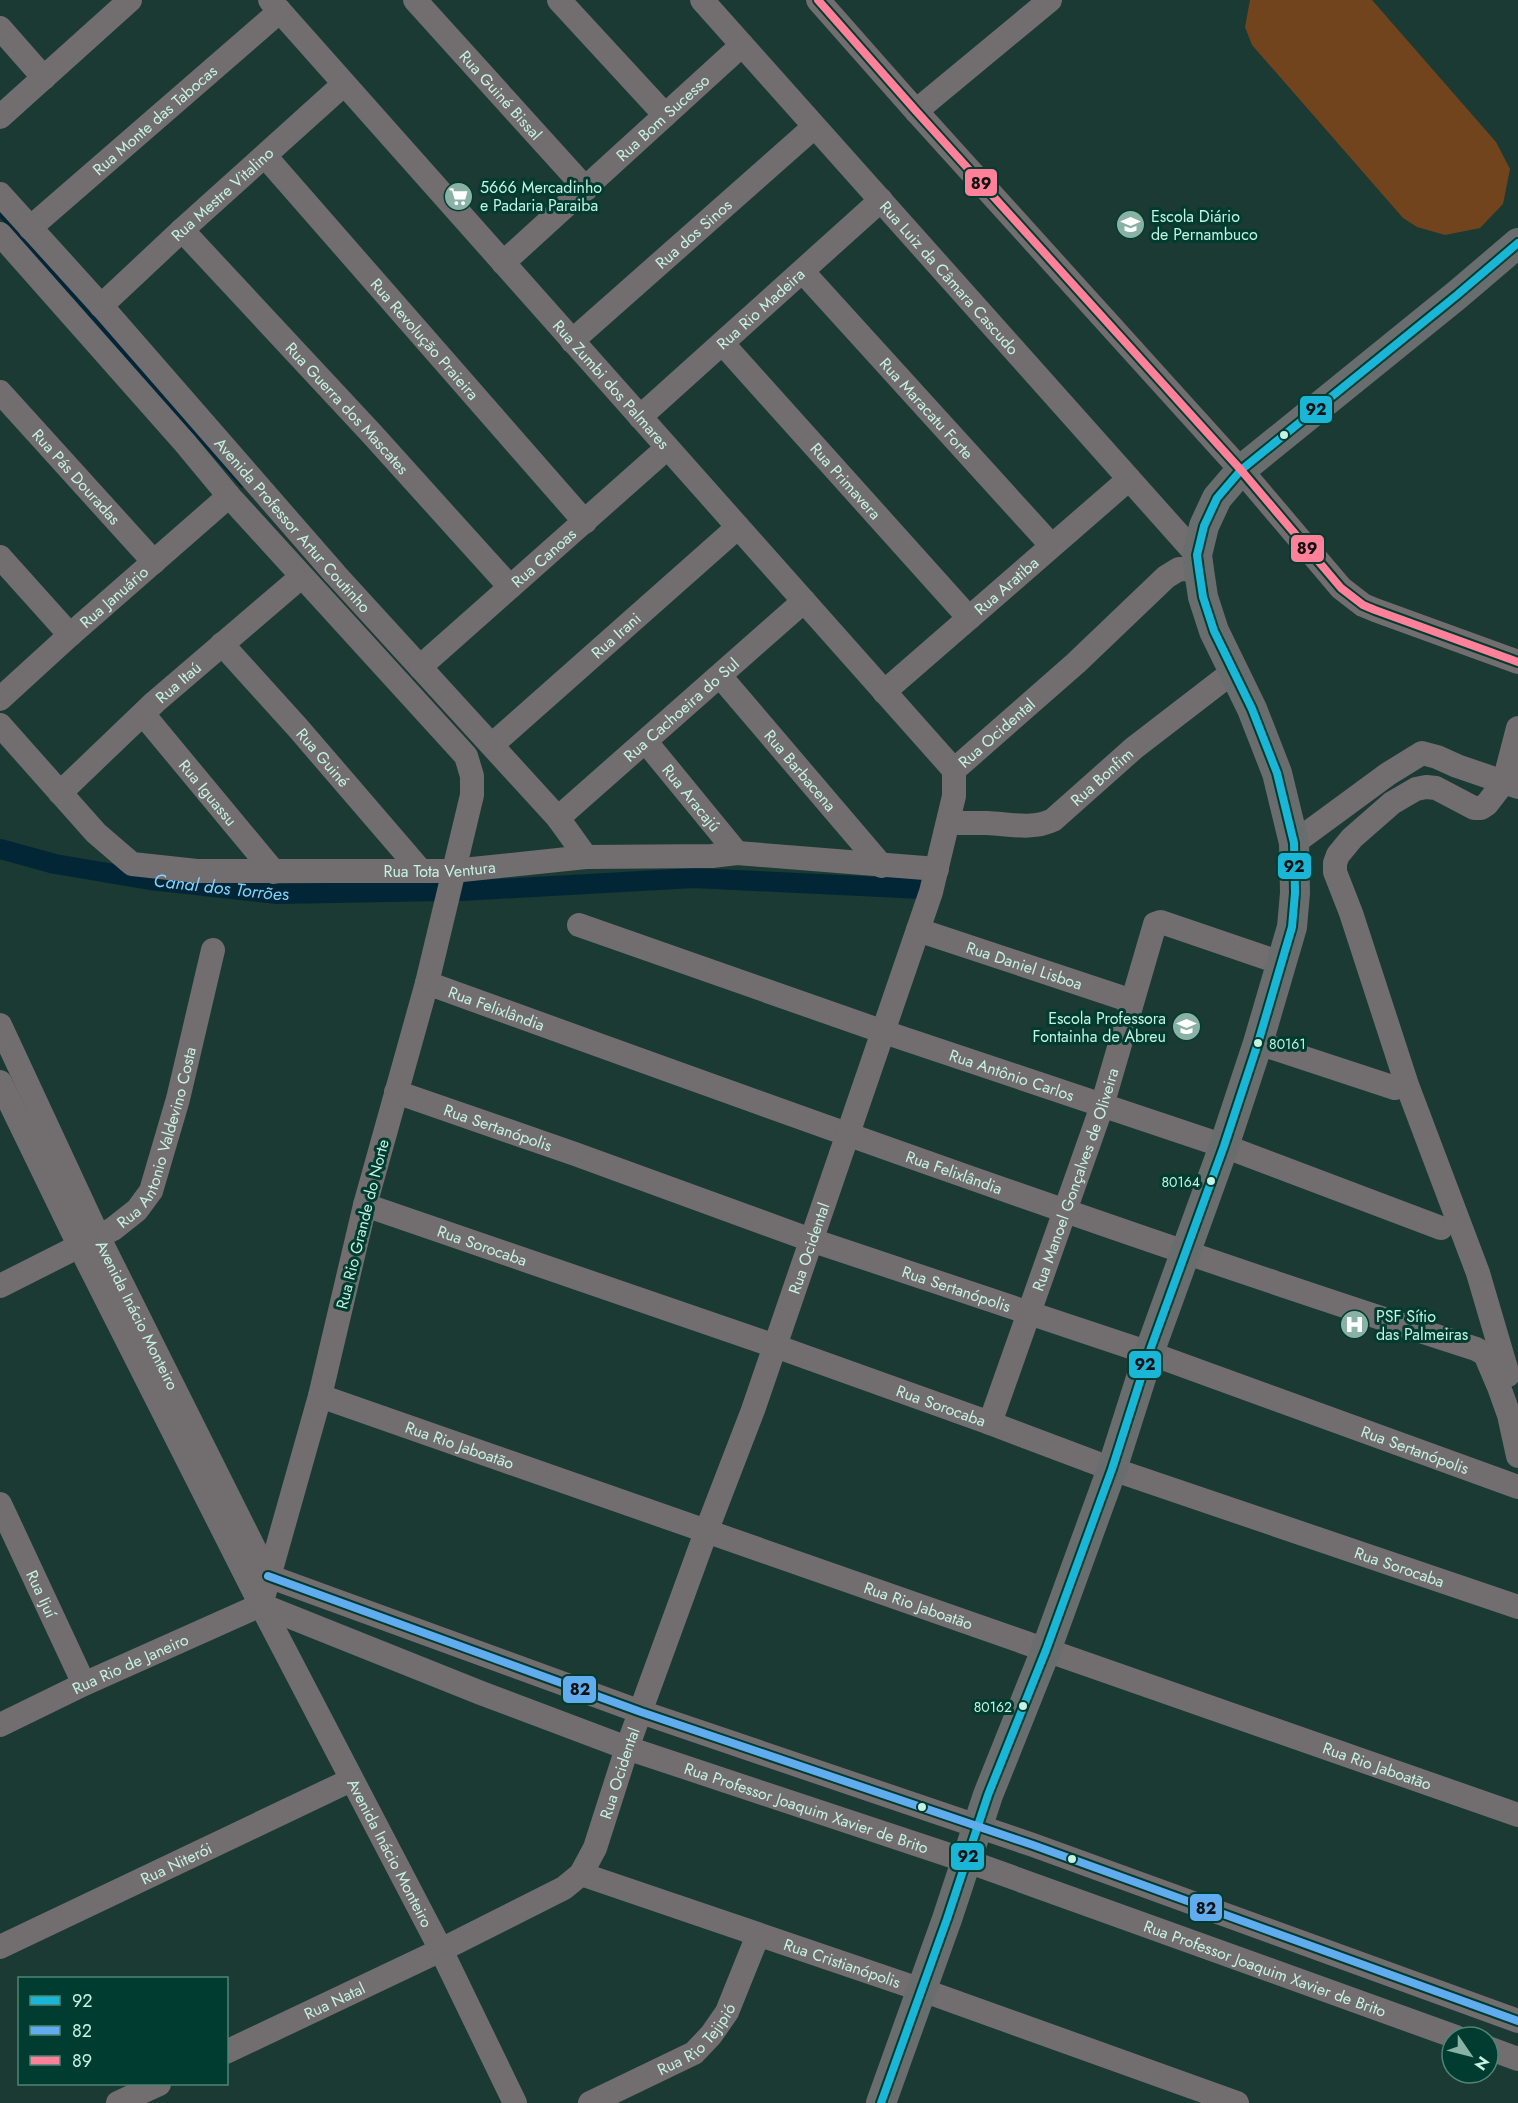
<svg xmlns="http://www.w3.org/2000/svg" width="1518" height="2103" viewBox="0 0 1518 2103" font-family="Jost,sans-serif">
<rect width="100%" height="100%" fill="#1b3a33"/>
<path fill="#72441d" d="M1250,0h122l124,142 14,27 -7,35 -23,24 -35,7 -28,-8 -14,-9 -151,-173 -7,-18z"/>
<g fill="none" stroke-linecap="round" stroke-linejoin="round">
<path stroke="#022636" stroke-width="5" d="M0,214l242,271"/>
<g stroke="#022636" stroke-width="20">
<path id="s1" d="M0,849l55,15 95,16 127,14 168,-3"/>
<path d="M462,891l232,-13 228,11"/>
</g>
<g stroke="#726d6f" stroke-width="24">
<path id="s2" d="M270,0l684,770"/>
<path id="s3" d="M415,0l171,189"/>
<path d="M559,0l106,115"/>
<path id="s4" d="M702,0l495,555"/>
<path d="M818,0l98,111 325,359 100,118 22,17 12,5 143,52"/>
<path d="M0,28l44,50"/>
<path d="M916,111l134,-111"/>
<path d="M0,117l130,-117"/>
<path id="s5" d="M265,156l320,366"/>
<path id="s6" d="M0,194l105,116 230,264 223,244 28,39"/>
<path id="s7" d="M30,228l250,-217"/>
<path id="s8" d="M182,230l190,204 138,153"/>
<path d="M0,234l185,209 44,53 237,260 6,20v19l-45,188 -62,222 -45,191 -59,209"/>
<path id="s9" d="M503,263l239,-218"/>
<path id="s10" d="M803,272l248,273"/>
<path id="s11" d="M101,306l81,-76 162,-146"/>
<path id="s12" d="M572,341l242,-214"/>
<path id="s13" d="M723,344l246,274"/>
<path id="s14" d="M0,392l154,170"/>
<path id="s15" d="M640,417l241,-217"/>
<path d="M0,557l70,78"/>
<path id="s16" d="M222,644l76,84 123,143"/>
<path id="s17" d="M420,667l247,-219"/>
<path id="s18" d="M720,676l162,190"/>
<path id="s19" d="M884,692l245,-213"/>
<path id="s20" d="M0,699l70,-64 159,-139"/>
<path id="s21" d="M143,714l131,158"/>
<path id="s22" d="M0,725l96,108 36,31 65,7h256l133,-14 126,-1 25,-3 200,16"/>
<path id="s23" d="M646,742l91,111"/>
<path id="s24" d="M493,744l245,-217"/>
<path id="s25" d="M60,793l95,-91 146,-125"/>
<path id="s26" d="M558,818l246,-217"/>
<path id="s27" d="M949,823c13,0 26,0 38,0 22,1 45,7 66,-3l81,-72 100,-77"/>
<path d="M1294,843l94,-69 34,-21 15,4 20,9 61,21"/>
<path id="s28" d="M579,925l305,107 340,114 217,82"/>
<path id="s29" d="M918,930l214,71"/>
<path id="s30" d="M427,983c348,126 696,252 1049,366l9,5 14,33 10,28 9,41"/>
<path id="s31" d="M0,1025l99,213 169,338"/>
<path d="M1258,1043l137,45"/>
<path id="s32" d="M0,1082l80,165 181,358 180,345 74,153"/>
<path id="s33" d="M396,1092l179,62 236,86 338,113 369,134"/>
<path id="s34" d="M365,1205l410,141 215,77 122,46 406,138"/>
<path id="s35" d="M0,1286l113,-57 24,-19 14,-19 27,-92 35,-149"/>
<path d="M1508,1375l-30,-102 -71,-188 -56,-172 -16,-41v-9l3,-8 14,-17 40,-35 24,-14 10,-2 10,1 38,20h7l6,-4 17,-22 14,-54"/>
<path id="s36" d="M320,1396l1198,419"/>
<path id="s37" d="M990,1423l112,-317 53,-182 6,-2 120,41"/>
<path id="s38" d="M0,1504l84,180"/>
<path d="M268,1576l373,136 392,133 485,176"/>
<path id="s39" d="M261,1605l220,88 146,55 340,113 489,176"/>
<path id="s40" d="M0,1725l84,-41 177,-79"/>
<path id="s41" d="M581,1874l341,116 315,113"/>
<path id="s42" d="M0,1947l351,-167"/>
<path d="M1488,2048l30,11"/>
<path id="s43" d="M226,2052l215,-102 123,-62 17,-14 14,-26 32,-100 79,-216 47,-122 178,-518 23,-96v-26l122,-107 90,-86 13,-8 20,1"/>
<path d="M118,2103l41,-19"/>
<path id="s44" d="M590,2103l104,-50 17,-18 16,-23 31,-77"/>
</g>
<path stroke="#6a6d6e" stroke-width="30" d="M881,2103l66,-184 41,-124 58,-145 66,-181 37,-116 75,-207 34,-103 34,-116 3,-34 -1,-50 -17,-70 -25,-64 -38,-78 -11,-34 -4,-27 -2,-15 7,-29 13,-28 24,-28 216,-175 61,-52"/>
<defs>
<path id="bus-1" d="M881,2103l66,-184 41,-124 58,-145 66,-181 37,-116 75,-207 34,-103 34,-116 3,-34 -1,-50 -17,-70 -25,-64 -38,-78 -11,-34 -4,-27 -2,-15 7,-29 13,-28 24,-28 216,-175 61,-52"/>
<path id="bus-2" d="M268,1576l373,136 392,133 485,176"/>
<path id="bus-3" d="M818,0l98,111 325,359 100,118 22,17 12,5 143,52"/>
</defs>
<use href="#bus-1" stroke="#003c2f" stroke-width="12"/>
<use href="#bus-2" stroke="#003c2f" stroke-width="12"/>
<use href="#bus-3" stroke="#003c2f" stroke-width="12"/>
<use href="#bus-1" stroke="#1ab6d8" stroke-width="8"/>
<use href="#bus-2" stroke="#60acee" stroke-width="8"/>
<use href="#bus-3" stroke="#ff8098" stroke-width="8"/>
</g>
<defs>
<symbol id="supermarket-disc" viewBox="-11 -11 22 22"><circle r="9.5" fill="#89b2a5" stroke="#003c2f"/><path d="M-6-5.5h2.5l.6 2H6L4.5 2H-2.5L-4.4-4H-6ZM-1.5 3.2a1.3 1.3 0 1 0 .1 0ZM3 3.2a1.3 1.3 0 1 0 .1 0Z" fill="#fff"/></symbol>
<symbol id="school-disc" viewBox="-11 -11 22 22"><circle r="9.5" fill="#89b2a5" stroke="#003c2f"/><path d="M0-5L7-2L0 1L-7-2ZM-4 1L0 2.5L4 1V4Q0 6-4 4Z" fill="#fff"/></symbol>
<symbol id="hospital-disc" viewBox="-11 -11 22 22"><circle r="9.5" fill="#89b2a5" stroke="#003c2f"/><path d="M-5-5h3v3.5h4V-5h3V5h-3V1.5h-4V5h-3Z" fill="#fff"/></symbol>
</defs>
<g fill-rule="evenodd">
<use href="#supermarket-disc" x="442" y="180" width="33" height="33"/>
<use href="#school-disc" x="1114" y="208" width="33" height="33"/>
<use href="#school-disc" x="1170" y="1010" width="33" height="33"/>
<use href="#hospital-disc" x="1338" y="1308" width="33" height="33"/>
</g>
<g fill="#c4f2e3" stroke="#003c2f" stroke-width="2">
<circle cx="1284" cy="435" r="5"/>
<circle cx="1258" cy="1043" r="5"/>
<circle cx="1211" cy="1181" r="5"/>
<circle cx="1023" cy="1706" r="5"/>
<circle cx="922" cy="1807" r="5"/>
<circle cx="1072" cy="1859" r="5"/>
</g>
<g text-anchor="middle" stroke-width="6" stroke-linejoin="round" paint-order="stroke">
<g font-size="14" fill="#c4f2e3" stroke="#003c2f" text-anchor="end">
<text x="1269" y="1049" text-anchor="start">80161</text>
<text x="1200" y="1187">80164</text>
<text x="1012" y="1712">80162</text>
</g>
<g font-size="16" fill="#c4f2e3" stroke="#003c2f">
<text dy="6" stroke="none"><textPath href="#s3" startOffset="128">Rua Guiné Bissal</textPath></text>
<text dy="6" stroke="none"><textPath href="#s9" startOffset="216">Rua Bom Sucesso</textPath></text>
<text dy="6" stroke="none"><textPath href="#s7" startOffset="165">Rua Monte das Tabocas</textPath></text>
<text dy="6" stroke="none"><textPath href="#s11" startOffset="165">Rua Mestre Vitalino</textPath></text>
<text dy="6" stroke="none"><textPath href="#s12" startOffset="162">Rua dos Sinos</textPath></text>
<text dy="6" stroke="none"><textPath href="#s4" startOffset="372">Rua Luiz da Câmara Cascudo</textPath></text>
<text dy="6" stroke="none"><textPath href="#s15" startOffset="162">Rua Rio Madeira</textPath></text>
<text dy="6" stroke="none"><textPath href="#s5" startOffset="243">Rua Revolução Praieira</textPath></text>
<text dy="6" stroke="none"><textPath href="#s2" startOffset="514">Rua Zumbi dos Palmares</textPath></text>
<text dy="6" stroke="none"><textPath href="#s8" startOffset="243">Rua Guerra dos Mascates</textPath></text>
<text dy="6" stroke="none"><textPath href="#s10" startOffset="184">Rua Maracatu Forte</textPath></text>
<text dy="6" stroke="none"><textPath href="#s14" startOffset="114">Rua Pás Douradas</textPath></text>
<text dy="6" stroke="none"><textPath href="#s13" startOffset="184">Rua Primavera</textPath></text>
<text dy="6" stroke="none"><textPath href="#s6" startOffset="442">Avenida Professor Artur Coutinho</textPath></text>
<text dy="6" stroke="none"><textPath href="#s17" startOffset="165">Rua Canoas</textPath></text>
<text dy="6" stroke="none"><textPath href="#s19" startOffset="162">Rua Aratiba</textPath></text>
<text dy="6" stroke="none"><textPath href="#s20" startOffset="153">Rua Januário</textPath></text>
<text dy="6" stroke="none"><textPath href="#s24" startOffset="164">Rua Irani</textPath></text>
<text dy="6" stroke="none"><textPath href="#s25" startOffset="162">Rua Itaú</textPath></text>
<text dy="6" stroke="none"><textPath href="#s26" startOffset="164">Rua Cachoeira do Sul</textPath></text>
<text dy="6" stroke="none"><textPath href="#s43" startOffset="1622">Rua Ocidental</textPath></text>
<text dy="6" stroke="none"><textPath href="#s16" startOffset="152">Rua Guiné</textPath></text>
<text dy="6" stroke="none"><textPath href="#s18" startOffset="124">Rua Barbacena</textPath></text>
<text dy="6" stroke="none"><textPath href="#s27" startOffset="170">Rua Bonfim</textPath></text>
<text dy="6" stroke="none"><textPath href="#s21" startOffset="102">Rua Iguassu</textPath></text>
<text dy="6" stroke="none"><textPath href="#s23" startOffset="72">Rua Aracajú</textPath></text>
<text dy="6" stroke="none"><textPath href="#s22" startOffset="500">Rua Tota Ventura</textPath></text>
<text dy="6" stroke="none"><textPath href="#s29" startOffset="112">Rua Daniel Lisboa</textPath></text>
<text dy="6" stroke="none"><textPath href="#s30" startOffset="74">Rua Felixlândia</textPath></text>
<text dy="6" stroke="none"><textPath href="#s28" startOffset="458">Rua Antônio Carlos</textPath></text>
<text dy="6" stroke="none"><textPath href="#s33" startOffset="108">Rua Sertanópolis</textPath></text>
<text dy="6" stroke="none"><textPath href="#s35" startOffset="232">Rua Antonio Valdevino Costa</textPath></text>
<text dy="6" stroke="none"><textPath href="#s30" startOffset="560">Rua Felixlândia</textPath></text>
<text dy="6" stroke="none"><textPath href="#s37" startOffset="258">Rua Manoel Gonçalves de Oliveira</textPath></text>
<text transform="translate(362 1224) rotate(-76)" y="6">Rua Rio Grande do Norte</text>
<text dy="6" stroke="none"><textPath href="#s34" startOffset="124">Rua Sorocaba</textPath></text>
<text dy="6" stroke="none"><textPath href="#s43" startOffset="1064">Rua Ocidental</textPath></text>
<text dy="6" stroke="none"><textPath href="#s33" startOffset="594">Rua Sertanópolis</textPath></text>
<text dy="6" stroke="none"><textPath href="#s31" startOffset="321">Avenida Inácio Monteiro</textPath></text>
<text dy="6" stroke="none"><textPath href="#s34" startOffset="610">Rua Sorocaba</textPath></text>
<text dy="6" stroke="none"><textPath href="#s36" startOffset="148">Rua Rio Jaboatão</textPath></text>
<text dy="6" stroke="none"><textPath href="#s33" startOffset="1080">Rua Sertanópolis</textPath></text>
<text dy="6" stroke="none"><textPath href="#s34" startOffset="1096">Rua Sorocaba</textPath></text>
<text dy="6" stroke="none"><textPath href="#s38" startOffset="99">Rua Ijuí</textPath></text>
<text dy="6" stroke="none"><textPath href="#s36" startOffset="634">Rua Rio Jaboatão</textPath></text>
<text dy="6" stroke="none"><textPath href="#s40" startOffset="144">Rua Rio de Janeiro</textPath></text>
<text dy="6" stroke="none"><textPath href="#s36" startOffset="1120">Rua Rio Jaboatão</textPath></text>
<text dy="6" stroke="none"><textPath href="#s43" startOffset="506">Rua Ocidental</textPath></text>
<text dy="6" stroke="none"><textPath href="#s39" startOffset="582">Rua Professor Joaquim Xavier de Brito</textPath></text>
<text dy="6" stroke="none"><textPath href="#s32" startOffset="864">Avenida Inácio Monteiro</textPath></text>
<text dy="6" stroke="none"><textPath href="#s42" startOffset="195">Rua Niterói</textPath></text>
<text dy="6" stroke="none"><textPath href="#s41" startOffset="276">Rua Cristianópolis</textPath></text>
<text dy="6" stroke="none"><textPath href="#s39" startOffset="1068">Rua Professor Joaquim Xavier de Brito</textPath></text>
<text dy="6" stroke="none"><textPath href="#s43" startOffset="120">Rua Natal</textPath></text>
<text dy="6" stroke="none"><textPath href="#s44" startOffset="126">Rua Rio Tejipió</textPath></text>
</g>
<g font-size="16" fill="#c4f2e3" stroke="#003c2f" text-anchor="start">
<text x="480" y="193">5666 Mercadinho<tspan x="480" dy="18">e Padaria Paraiba</tspan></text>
<text x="1151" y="222">Escola Diário<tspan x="1151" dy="18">de Pernambuco</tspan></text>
<text x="1166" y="1024" text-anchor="end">Escola Professora<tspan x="1166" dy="18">Fontainha de Abreu</tspan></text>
<text x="1376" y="1322">PSF Sítio<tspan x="1376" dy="18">das Palmeiras</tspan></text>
</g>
<g font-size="18" font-style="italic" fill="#83d2fe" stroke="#003c2f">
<text dy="6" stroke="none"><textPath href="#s1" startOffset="225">Canal dos Torrões</textPath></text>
</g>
</g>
<g stroke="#003c2f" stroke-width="2">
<rect x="964" y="168" width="34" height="29" rx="6" fill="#ff8098"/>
<rect x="1299" y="395" width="34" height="29" rx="6" fill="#1ab6d8"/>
<rect x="1290" y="534" width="35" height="29" rx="6" fill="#ff8098"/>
<rect x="1277" y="852" width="35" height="28" rx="6" fill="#1ab6d8"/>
<rect x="1128" y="1350" width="34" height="29" rx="6" fill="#1ab6d8"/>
<rect x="562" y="1675" width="35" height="29" rx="6" fill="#60acee"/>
<rect x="950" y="1842" width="35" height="29" rx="6" fill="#1ab6d8"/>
<rect x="1189" y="1893" width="34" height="29" rx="6" fill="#60acee"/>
</g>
<g font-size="16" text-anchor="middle" font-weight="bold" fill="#111">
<text x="981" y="189">89</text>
<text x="1316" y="415">92</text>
<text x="1307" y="554">89</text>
<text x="1294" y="872">92</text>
<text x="1145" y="1370">92</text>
<text x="580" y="1695">82</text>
<text x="968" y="1862">92</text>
<text x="1206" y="1914">82</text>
</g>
<rect x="18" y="1977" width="210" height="108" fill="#003c2f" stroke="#4e8577" stroke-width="1.5"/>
<rect x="30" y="1996" width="30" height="9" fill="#1ab6d8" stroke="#4e8577" stroke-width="1.5"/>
<text x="72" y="2007" font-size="18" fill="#c4f2e3">92</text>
<rect x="30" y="2026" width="30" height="9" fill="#60acee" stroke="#4e8577" stroke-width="1.5"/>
<text x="72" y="2037" font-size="18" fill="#c4f2e3">82</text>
<rect x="30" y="2056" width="30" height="9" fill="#ff8098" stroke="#4e8577" stroke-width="1.5"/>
<text x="72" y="2067" font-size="18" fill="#c4f2e3">89</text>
<g transform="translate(1470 2055) rotate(125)"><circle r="28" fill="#003c2f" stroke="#4e8577" stroke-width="1.5"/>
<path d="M0-4.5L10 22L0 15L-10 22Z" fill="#89b2a5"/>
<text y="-9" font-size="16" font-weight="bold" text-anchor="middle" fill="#c4f2e3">N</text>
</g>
</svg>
